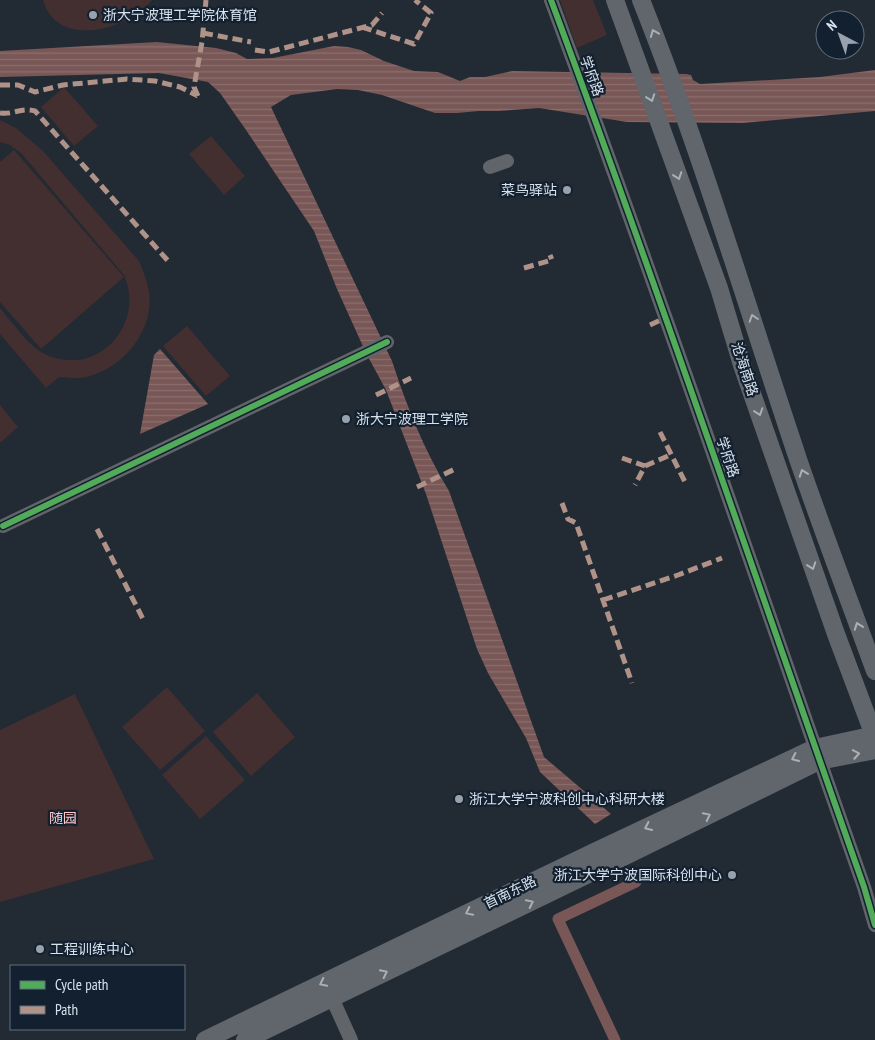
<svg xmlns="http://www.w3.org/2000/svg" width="875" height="1040" viewBox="0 0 875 1040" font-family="'PT Sans Narrow','Noto Sans SC',sans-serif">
<defs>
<pattern id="water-rules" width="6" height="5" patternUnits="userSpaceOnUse" patternTransform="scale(1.25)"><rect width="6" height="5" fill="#785756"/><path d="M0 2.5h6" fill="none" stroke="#8a6f6f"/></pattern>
</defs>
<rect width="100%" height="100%" fill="#222a33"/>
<path fill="#432e30" d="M43,0h109c-24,30 -95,50 -109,0z
M560,0h33l14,35 -30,13z
M64,87l34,39 -24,20 -33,-39z
M0,120l16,8 27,23 96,110c4,10 8,19 10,30 6,39 -26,78 -63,86 -9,2 -18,1 -27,0l-13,11 -46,-54v-26c14,16 29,40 49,48 51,20 96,-33 75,-81l-103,-122 -11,-8 -10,-3z
M211,136l34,40 -21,19 -35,-41z
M14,150l110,127 -83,72 -41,-47v-140z
M187,326l43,50 -24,20 -43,-50z
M0,405l18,22 -18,16z
M167,687l38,44 -45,39 -38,-43z
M257,693l38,44 -44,39 -38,-44z
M75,694l79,165 -154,43v-172z
M206,736l39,44 -45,39 -38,-44z"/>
<path fill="url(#water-rules)" d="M157,42l59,6 20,5 11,6 26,-1 61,-12 14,1 13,3 23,11 30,10 24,1 22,9 10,-4h15l27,-6 174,3 5,1 2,5 7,4 120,-7 55,-7v41l-132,12 -116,-1 -88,-14 -40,3h-20l-22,2h-22l-53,-18 -24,-5 -21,-1 -46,6 -20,12 121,254c15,46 32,89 57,130l95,266 67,57 -16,10 -55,-52 -14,-34 -38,-65 -11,-24 -51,-155 -40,-104 -20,-37 -29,-64 -23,-58 -68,-101 -26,-37 -12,-11 -49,-9 -159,4v-26z
M160,349l48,55 -68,30 14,-79z"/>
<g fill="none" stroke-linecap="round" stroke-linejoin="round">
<path stroke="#785756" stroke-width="11" d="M615,1040l-57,-121 78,-37"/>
<path stroke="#616569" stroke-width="14" d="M551,0c109,294 209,591 313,887l11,38
M490,167l17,-6
M3,526l384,-184
M332,998l19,42"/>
<path stroke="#60666c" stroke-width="18" d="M615,0l104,288 23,77 94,269 39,104
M641,0c60,151 106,307 158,462 24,70 51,140 76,209
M205,1040l389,-188 221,-104 60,-13
M245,1040l358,-173 216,-106 56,-11"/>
<path stroke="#af9288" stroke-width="5" stroke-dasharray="10 5" stroke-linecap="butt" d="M362,27l52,17 17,-31 -16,-13
M203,33l48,9
M255,50l14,2 103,-27 10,-12
M0,85h18l17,7 28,-7 64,-6 28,2 25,6 18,9
M198,96l-4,-9 8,-45 4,-42
M0,113c14,2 21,-6 35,-2l134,151
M524,268l28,-8 -2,-5
M650,325l15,-7
M376,395l35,-17
M660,432l25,50
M622,458l23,8 -10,19
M645,466l25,-11
M417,487l38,-18
M562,503l6,16 8,4 56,160
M97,529l46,90
M603,600l75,-25 44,-17"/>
<defs>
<path id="cycleway" d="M551,0c109,294 209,591 313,887l11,38
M3,526l384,-184"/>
</defs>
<use href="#cycleway" stroke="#122030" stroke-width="9"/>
<use href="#cycleway" stroke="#51ab58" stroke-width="6"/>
</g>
<defs><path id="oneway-chevron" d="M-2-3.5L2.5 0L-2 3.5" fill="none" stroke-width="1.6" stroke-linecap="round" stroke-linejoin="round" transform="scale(1.25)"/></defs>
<g stroke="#a8b0b9">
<use href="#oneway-chevron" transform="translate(654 33) rotate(-112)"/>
<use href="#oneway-chevron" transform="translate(651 98) rotate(70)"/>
<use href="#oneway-chevron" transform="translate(678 176) rotate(70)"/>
<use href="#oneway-chevron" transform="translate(753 318) rotate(-108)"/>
<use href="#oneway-chevron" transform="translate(759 412) rotate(71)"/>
<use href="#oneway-chevron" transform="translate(803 473) rotate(-110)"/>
<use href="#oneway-chevron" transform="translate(812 566) rotate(71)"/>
<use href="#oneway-chevron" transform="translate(858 626) rotate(-110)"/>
<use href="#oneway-chevron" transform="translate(856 754) rotate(-10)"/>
<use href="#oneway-chevron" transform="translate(795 758) rotate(155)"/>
<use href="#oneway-chevron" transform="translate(707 816) rotate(-26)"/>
<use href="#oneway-chevron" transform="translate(648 827) rotate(155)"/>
<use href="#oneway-chevron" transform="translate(530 903) rotate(-26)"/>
<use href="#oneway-chevron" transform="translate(469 912) rotate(154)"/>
<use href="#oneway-chevron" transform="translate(384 973) rotate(-26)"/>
<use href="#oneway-chevron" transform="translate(323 983) rotate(154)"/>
</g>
<g fill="#98a2ac" stroke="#122030" stroke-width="2">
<circle cx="93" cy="15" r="5"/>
<circle cx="567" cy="190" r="5"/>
<circle cx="346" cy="419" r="5"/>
<circle cx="459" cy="799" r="5"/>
<circle cx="732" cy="875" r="5"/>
<circle cx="40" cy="949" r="5"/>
</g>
<g text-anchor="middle" stroke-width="4.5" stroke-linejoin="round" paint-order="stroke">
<g font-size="14" fill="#d8e2ed" stroke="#122030" text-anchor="start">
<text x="103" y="20">浙大宁波理工学院体育馆</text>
<text x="557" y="195" text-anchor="end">菜鸟驿站</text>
<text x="356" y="424">浙大宁波理工学院</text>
<text x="469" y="804">浙江大学宁波科创中心科研大楼</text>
<text x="722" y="880" text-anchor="end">浙江大学宁波国际科创中心</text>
<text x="50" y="954">工程训练中心</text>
</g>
<g font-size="14" fill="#d8e2ed" stroke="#122030">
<text transform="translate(592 76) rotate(70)" y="5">学府路</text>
<text transform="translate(745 369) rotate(72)" y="5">沧海南路</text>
<text transform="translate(728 457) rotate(71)" y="5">学府路</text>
<text transform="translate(510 892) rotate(-26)" y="5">首南东路</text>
</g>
<g font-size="14" fill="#ffc8c7" stroke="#122030">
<text x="63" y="823">随园</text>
</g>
</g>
<rect x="10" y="965" width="175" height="65" fill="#122030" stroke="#616e7c"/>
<rect x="20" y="981" width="25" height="8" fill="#51ab58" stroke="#616e7c"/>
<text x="55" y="990" font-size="15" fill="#d8e2ed">Cycle path</text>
<rect x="20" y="1006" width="25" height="8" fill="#af9288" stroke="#616e7c"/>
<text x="55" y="1015" font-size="15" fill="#d8e2ed">Path</text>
<g transform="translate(840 35) rotate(319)"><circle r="24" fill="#122030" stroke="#616e7c"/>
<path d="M0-4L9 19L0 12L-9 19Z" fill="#98a2ac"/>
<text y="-8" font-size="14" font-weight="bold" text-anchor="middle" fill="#d8e2ed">N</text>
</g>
</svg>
